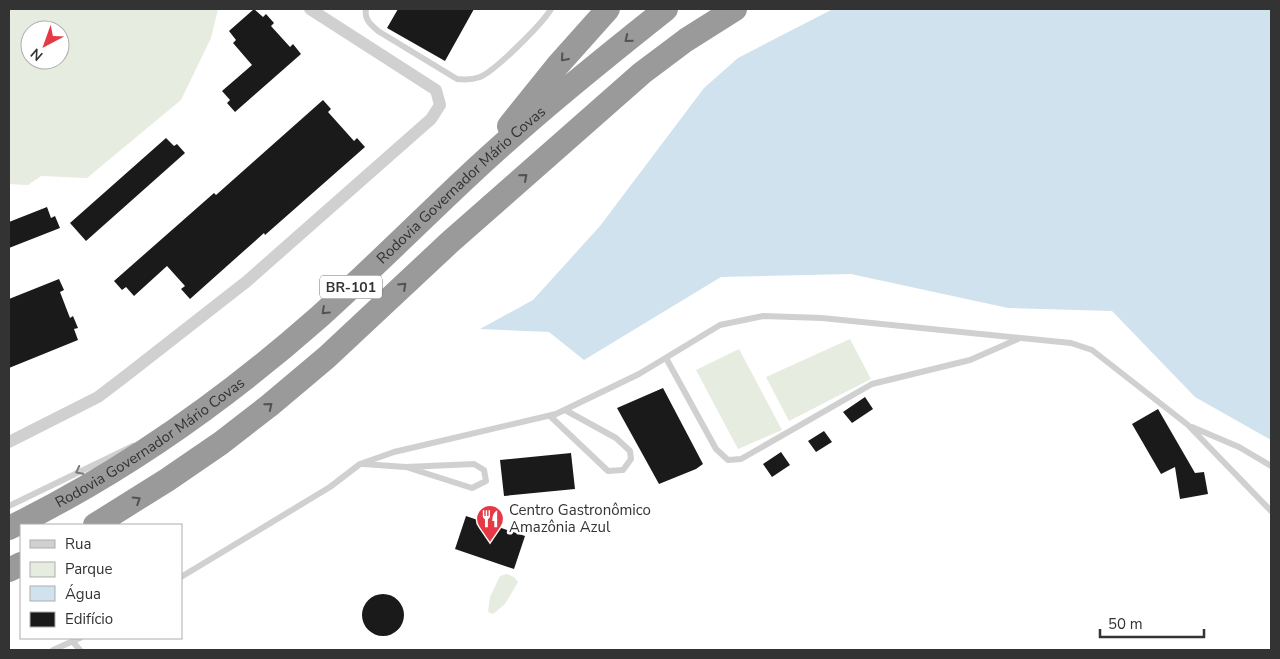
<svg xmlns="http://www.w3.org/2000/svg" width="1280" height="659" viewBox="0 0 1280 659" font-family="'Nunito Sans',sans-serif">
<rect width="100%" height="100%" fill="#fff"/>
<path fill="#e6ecdf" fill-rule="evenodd" d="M9,9h209l-7,29 -30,62 -94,78 -46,-2 -13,9 -19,-1zM30,30h30v30h-30z
M850,339l21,40 -82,42 -23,-44z
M739,349l43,81 -44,19 -42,-79z
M507,574l7,3 4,5 -13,22 -12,10 -5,-2 2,-15 10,-21z"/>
<path fill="#cfe2ee" d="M833,9h438v431l-76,-43 -83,-86 -104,-3 -157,-34 -130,3 -137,83 -35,-28 -69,-3 53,-29 67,-74 104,-138 34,-30z"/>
<path fill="#1a1a1a" d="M254,9l9,8 3,-3 8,9 -3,3 19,21 3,-3 8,10 -66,58 -8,-9 3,-3 -8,-9 30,-26 -19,-22 3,-3 -7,-9z
M398,9h76l-29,52 -58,-33z
M323,100l8,9 -3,3 26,29 3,-3 8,9 -100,88 -1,-2 -74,66 -9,-10 4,-3 -18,-20 -33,30 -8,-9 -4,3 -8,-9 100,-88 2,2z
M166,138l8,8 3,-2 8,9 -99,88 -16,-18z
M47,207l4,11 4,-2 5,12 -51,20v-26z
M59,279l5,11 -4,2 10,26 3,-2 5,12 -4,1 4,11 -69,28v-69z
M663,388l40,76 -7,5 -37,15 -42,-76z
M865,397l8,12 -21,14 -9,-11z
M1158,409l37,64 9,-1 4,22 -28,5 -5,-32 -14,7 -29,-50z
M824,431l8,11 -16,10 -8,-11z
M781,452l9,13 -18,12 -9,-13z
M571,453l4,36 -71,7 -4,-36z
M466,516l59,20 -11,33 -59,-20z
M362 615a21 21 0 1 1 42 0a21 21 0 1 1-42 0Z"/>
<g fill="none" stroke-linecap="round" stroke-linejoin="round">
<path stroke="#d0d0d0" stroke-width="6" d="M366,9c-2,10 4,15 12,22l79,48c9,1 15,1 23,-2 15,-6 63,-54 71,-68
M666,358l50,91 12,11 13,-1 131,-75 98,-24 48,-21
M550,416l58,55 15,-1 8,-11 -1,-8 -14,-13 -51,-28
M1192,427l47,20 32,19
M363,464l43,3 66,21 14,-7 -2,-11 -10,-6 -68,3
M9,506l124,-60
M181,577l149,-90 30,-23 34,-12 162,-38 83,-40 81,-49 43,-9 59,2 249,25 21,7 96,75 83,86
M73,642l7,8
M53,650l27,-12"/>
<path stroke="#d0d0d0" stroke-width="12" d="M9,442l89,-45 25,-19 123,-96 185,-163 9,-14 -4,-15 -126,-81"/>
<g stroke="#9a9a9a" stroke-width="24">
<path d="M509,126l49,-61 50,-56"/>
<path d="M95,525l72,-45 54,-37 49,-38 57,-48 123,-115 192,-169 44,-33 49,-31"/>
<path id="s1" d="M9,528c113,-55 216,-128 310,-211 50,-45 98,-93 147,-139 64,-60 132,-115 200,-169"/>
<path d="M9,570l12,-6"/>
</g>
</g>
<defs><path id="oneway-chevron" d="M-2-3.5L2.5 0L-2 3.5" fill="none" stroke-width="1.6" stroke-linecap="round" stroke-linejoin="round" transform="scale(1.25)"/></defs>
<g stroke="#525252">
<use href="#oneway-chevron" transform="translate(628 39) rotate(141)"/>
<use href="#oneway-chevron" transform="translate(564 58) rotate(131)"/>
<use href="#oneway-chevron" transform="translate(524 177) rotate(-41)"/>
<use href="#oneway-chevron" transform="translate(403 286) rotate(-43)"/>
<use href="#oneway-chevron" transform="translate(325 311) rotate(137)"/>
<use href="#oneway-chevron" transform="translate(269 406) rotate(-39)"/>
<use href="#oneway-chevron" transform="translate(137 500) rotate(-32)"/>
</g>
<use stroke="#7a7a7a" href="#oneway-chevron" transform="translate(79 471) rotate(153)"/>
<defs>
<symbol id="restaurant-pin" viewBox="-11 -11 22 30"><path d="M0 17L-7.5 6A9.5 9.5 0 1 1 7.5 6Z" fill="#e53947" stroke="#fff"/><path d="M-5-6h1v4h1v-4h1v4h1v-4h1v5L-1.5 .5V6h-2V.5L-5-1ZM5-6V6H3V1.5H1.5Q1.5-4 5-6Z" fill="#fff"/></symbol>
</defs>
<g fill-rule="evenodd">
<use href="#restaurant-pin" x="474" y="503" width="32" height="43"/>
</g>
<g text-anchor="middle" stroke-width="5" stroke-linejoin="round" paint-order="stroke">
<rect fill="#fff" stroke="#707070" stroke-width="1" x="320" y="275.5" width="62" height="23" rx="4"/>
<g font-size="14" font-weight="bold" fill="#333">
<text x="351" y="292">BR-101</text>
</g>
<g font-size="15" fill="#333" stroke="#fff">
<text dy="5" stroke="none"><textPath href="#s1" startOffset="570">Rodovia Governador Mário Covas</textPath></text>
<text dy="5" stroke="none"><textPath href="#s1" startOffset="165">Rodovia Governador Mário Covas</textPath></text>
</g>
<g font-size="15" fill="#333" stroke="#fff" text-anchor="start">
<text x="509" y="515">Centro Gastronômico<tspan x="509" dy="17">Amazônia Azul</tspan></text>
</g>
</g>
<rect width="1280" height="659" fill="none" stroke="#333333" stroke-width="20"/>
<rect x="20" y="524" width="162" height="115" fill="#ffffff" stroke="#adadad"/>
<rect x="30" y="540" width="25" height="8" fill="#d0d0d0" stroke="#adadad"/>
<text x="65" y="549" font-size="15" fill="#333333">Rua</text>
<rect x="30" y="562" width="25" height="15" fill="#e6ecdf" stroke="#adadad"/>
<text x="65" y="574" font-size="15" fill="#333333">Parque</text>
<rect x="30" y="586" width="25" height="15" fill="#cfe2ee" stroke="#adadad"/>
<text x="65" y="599" font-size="15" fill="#333333">Água</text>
<rect x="30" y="612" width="25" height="15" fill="#1a1a1a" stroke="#adadad"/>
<text x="65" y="624" font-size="15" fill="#333333">Edifício</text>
<g transform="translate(45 45) rotate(221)"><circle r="24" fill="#ffffff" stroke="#adadad"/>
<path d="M0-4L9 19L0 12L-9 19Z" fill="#e53947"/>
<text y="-8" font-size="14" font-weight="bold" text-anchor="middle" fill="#333333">N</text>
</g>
<path d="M1100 629v8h104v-8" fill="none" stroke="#333333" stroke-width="2.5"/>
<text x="1108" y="629" font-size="15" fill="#333333" stroke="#ffffff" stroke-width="4" paint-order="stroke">50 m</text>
</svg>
